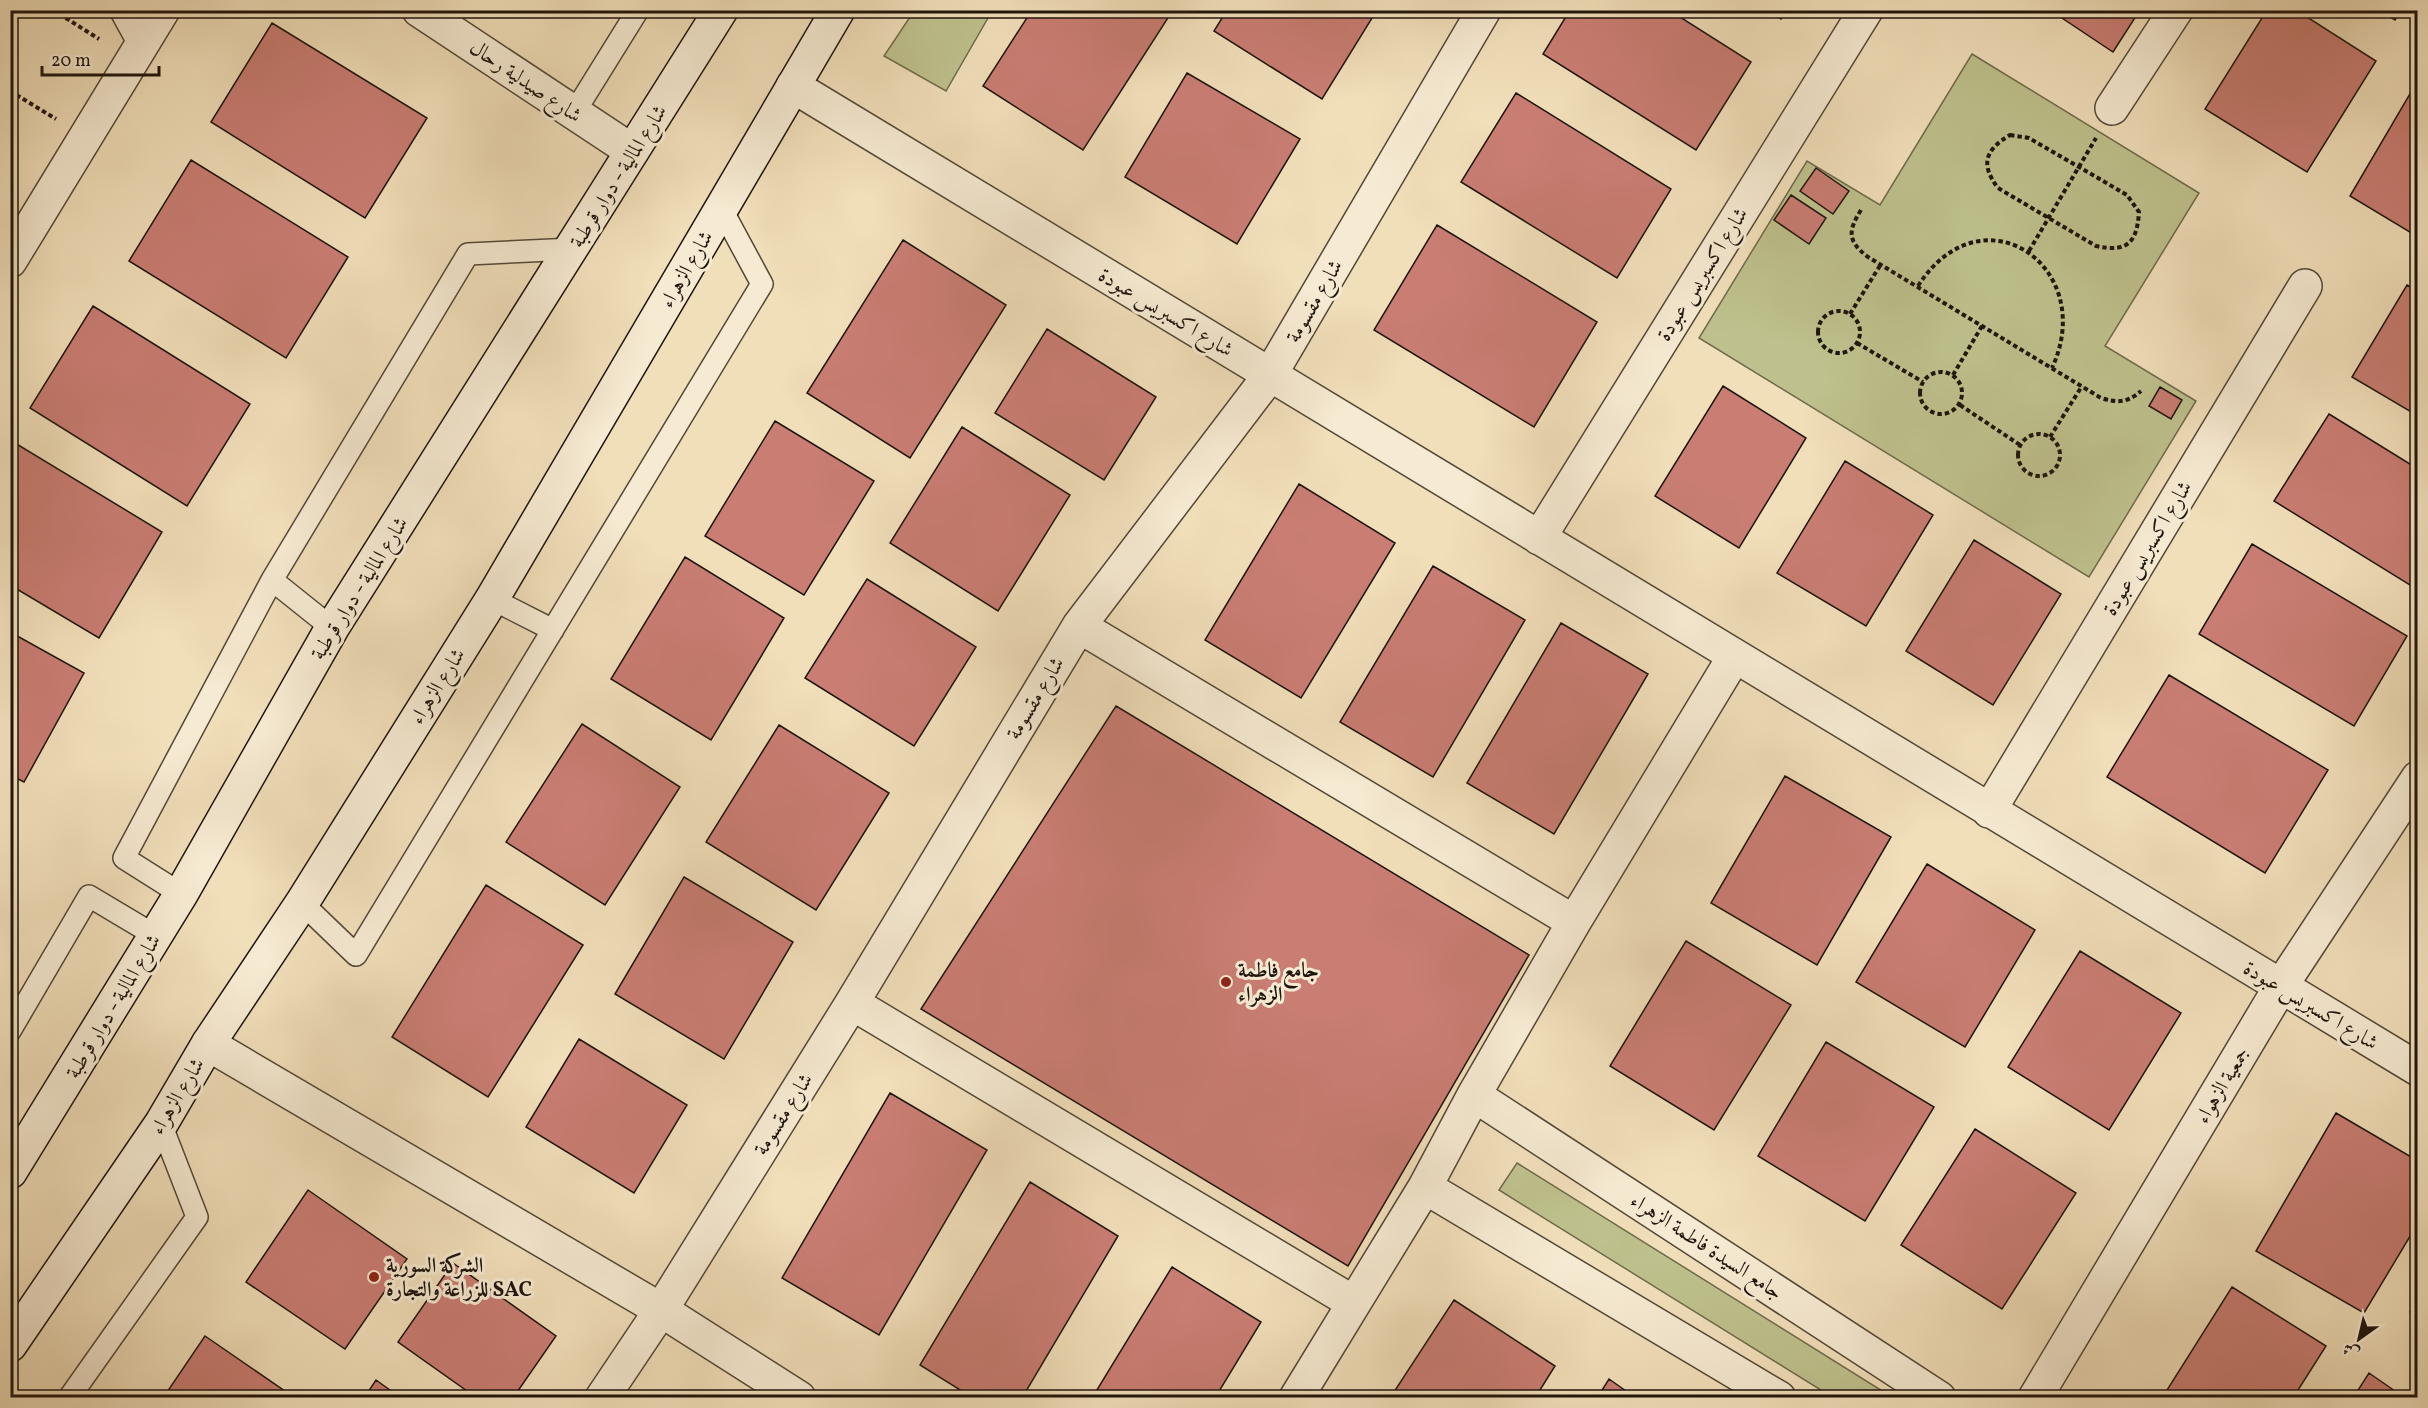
<svg xmlns="http://www.w3.org/2000/svg" width="2428" height="1408" viewBox="0 0 2428 1408" font-family="Vollkorn,Amiri,serif">
<rect width="100%" height="100%" fill="#f1dfba"/>
<filter id="stains"><feTurbulence type="fractalNoise" baseFrequency=".00333" numOctaves="4"/><feColorMatrix values="0 0 0 0 .2 0 0 0 0 .09 0 0 0 0 .02 0 0 0 .5 -.17"/></filter>
<radialGradient id="worn" r=".72"><stop offset=".6" stop-color="#630" stop-opacity="0"/><stop offset="1" stop-color="#630" stop-opacity=".3"/></radialGradient>
<path fill="#bec18d" stroke="#6e6b4c" stroke-width="1.5" d="M914,11h78l-46,80 -62,-35z
M1972,54l227,139 -94,153 91,55 -107,176 -390,-239 108,-177 73,44z
M1517,1163l375,234h-60l-333,-207z"/>
<path fill="#c97d73" stroke="#1e150c" stroke-width="1.5" d="M1032,10h141l-90,140 -100,-64z
M1227,10h150l-55,89 -108,-68z
M1570,10h99l82,52 -55,88 -153,-96z
M1767,10h20l-6,9z
M2050,10h90l-27,42z
M2267,10h29l80,51 -69,111 -102,-63z
M2378,10h23l-6,10z
M272,23l155,95 -62,100 -154,-96z
M1187,73l113,66 -63,105 -112,-67z
M2414,87l4,2v148l-68,-41z
M1516,93l155,96 -54,89 -156,-96z
M191,160l157,97 -62,101 -157,-97z
M1816,168l33,23 -16,23 -33,-23z
M1791,195l35,23 -17,26 -35,-24z
M1437,225l160,97 -63,105 -160,-97z
M903,240l103,65 -96,153 -103,-65z
M2407,285l11,6v125l-66,-39z
M93,306l157,98 -63,102 -157,-98z
M1047,329l109,68 -52,83 -109,-67z
M1723,386l83,52 -67,110 -84,-52z
M2160,387l22,13 -11,19 -22,-13z
M2329,414l89,55v121l-144,-89z
M775,421l99,60 -70,114 -99,-59z
M962,427l108,68 -72,116 -108,-68z
M10,440l152,92 -63,106 -89,-53z
M1845,461l88,54 -67,111 -89,-53z
M1299,484l96,59 -94,155 -96,-58z
M1974,540l87,54 -68,111 -87,-54z
M2252,544l155,92 -53,90 -155,-92z
M685,557l99,61 -73,122 -100,-61z
M1433,566l92,54 -92,157 -93,-55z
M867,579l109,68 -62,99 -109,-68z
M1561,623l87,51 -94,160 -87,-51z
M10,632l74,41 -60,109 -14,-7z
M2169,675l159,95 -63,103 -158,-96z
M1116,706l413,249 -181,311 -427,-257z
M582,724l98,63 -75,118 -99,-63z
M779,725l110,68 -73,117 -110,-68z
M1785,776l106,61 -74,128 -106,-62z
M1927,864l108,66 -70,117 -109,-65z
M684,877l109,65 -69,117 -109,-65z
M486,885l97,60 -95,152 -96,-60z
M1686,941l105,64 -77,125 -104,-64z
M2080,951l101,62 -72,117 -101,-63z
M579,1039l108,66 -53,88 -108,-66z
M1826,1042l108,65 -69,114 -107,-65z
M890,1093l97,57 -108,185 -97,-57z
M2336,1113l82,48v62l-54,90 -108,-62z
M1975,1129l101,64 -74,116 -101,-64z
M1030,1182l88,54 -96,162h-49l-53,-33z
M308,1190l99,69 -62,90 -99,-67z
M453,1263l103,73 -43,62h-36l-79,-56z
M1172,1267l89,55 -46,76h-123z
M2232,1287l94,59 -33,52h-131z
M1454,1300l101,66 -20,32h-145z
M2418,1300v16l-8,-4z
M205,1336l90,62h-132z
M2369,1373l36,25h-52z
M1609,1379l27,19h-39z
M376,1380l25,18h-37z"/>
<g fill="none" stroke-linecap="round" stroke-linejoin="round">
<defs>
<path id="service" d="M574,113l64,-103
M272,580l60,48
M492,599l61,31
M181,894l-57,-36 148,-278 196,-326 105,-5
M302,903l54,52 406,-671 -41,-76
M10,1031l79,-135 67,40
M69,1398l128,-181 -36,-93"/>
<path id="minor" d="M127,10l17,31
M419,10l213,141
M793,86l1625,983
M2112,108l64,-98
M10,261l153,-251
M1539,538l327,-528
M1079,626l495,296
M1989,811l316,-525
M852,1003l502,300
M208,1044l453,266 138,88
M1474,1095l465,303
M1425,1187l354,211
M602,1398l59,-88 191,-307 227,-377 191,-251 214,-365
M1296,1398l129,-211 49,-92 100,-173 160,-265
M2035,1398l246,-412 137,-208"/>
<path id="secondary" d="M10,1172l171,-278 151,-266 389,-618
M10,1345l151,-221 47,-80 94,-141 190,-304 346,-589"/>
</defs>
<use href="#service" stroke="#534838" stroke-width="24"/>
<use href="#minor" stroke="#534838" stroke-width="36"/>
<use href="#secondary" stroke="#1e150c" stroke-width="36"/>
<path stroke="#1e150c" stroke-width="4" stroke-dasharray="4.5 3" stroke-linecap="butt" d="M53,10l46,29
M10,91l46,28
M2010,135l19,3 50,29 48,28 12,17c-2,30 -11,41 -43,34l-98,-58c-18,-24 -13,-38 12,-53z
M1861,210c-13,21 -14,31 7,47l233,141c17,5 26,5 40,-7
M2029,251l67,-113
M1918,286c64,-100 181,-19 134,82
M1818 332a21 21 0 1 1 42 0a21 21 0 1 1-42 0Z
M1850,314l31,-50
M1857,343l66,39
M1920 393a21 21 0 1 1 42 0a21 21 0 1 1-42 0Z
M1953,375l29,-49
M1960,405l60,40
M2018 455a21 21 0 1 1 42 0a21 21 0 1 1-42 0Z
M2050,437l32,-51"/>
<use href="#service" stroke="#f6ead2" stroke-width="21"/>
<use href="#minor" stroke="#f6ead2" stroke-width="33"/>
<use href="#secondary" stroke="#f6ead2" stroke-width="33"/>
</g>
<g fill="#8f2418" stroke="#f6ead2" stroke-width="2">
<circle cx="1226" cy="982" r="6"/>
<circle cx="374" cy="1277" r="6"/>
</g>
<g text-anchor="middle" stroke-width="6" stroke-linejoin="round" paint-order="stroke">
<g font-size="21" fill="#1e150c" stroke="#f6ead2">
<text transform="translate(526 81) rotate(34)" y="7">شارع صيدلية رحال</text>
<text transform="translate(618 176) rotate(-58)" y="7">شارع المالية - دوار قرطبة</text>
<text transform="translate(686 269) rotate(-60)" y="7">شارع الزهراء</text>
<text transform="translate(1702 274) rotate(-58)" y="7">شارع اكسبريس عبودة</text>
<text transform="translate(1314 301) rotate(-60)" y="7">شارع مقسومة</text>
<text transform="translate(1166 312) rotate(31)" y="7">شارع اكسبريس عبودة</text>
<text transform="translate(2147 548) rotate(-59)" y="7">شارع اكسبريس عبودة</text>
<text transform="translate(359 588) rotate(-58)" y="7">شارع المالية - دوار قرطبة</text>
<text transform="translate(437 686) rotate(-58)" y="7">شارع الزهراء</text>
<text transform="translate(1035 698) rotate(-59)" y="7">شارع مقسومة</text>
<text transform="translate(2311 1005) rotate(31)" y="7">شارع اكسبريس عبودة</text>
<text transform="translate(113 1006) rotate(-59)" y="7">شارع المالية - دوار قرطبة</text>
<text transform="translate(2222 1085) rotate(-59)" y="7">جمعية الزهواء</text>
<text transform="translate(177 1096) rotate(-59)" y="7">شارع الزهراء</text>
<text transform="translate(783 1114) rotate(-58)" y="7">شارع مقسومة</text>
<text transform="translate(1707 1246) rotate(33)" y="7">جامع السيدة فاطمة الزهراء</text>
</g>
<g font-size="21" font-weight="bold" fill="#1e150c" stroke="#f6ead2" text-anchor="start">
<text x="1238" y="977">جامع فاطمة<tspan x="1238" dy="24">الزهراء</tspan></text>
<text x="386" y="1272">الشركة السورية<tspan x="386" dy="24">للزراعة والتجارة SAC</tspan></text>
</g>
</g>
<rect width="2428" height="1408" fill="none" stroke="#f1dfba" stroke-width="36"/>
<rect x="12" y="12" width="2404" height="1384" fill="none" stroke="#1e150c" stroke-width="3"/>
<rect x="18" y="18" width="2392" height="1372" fill="none" stroke="#1e150c" stroke-width="1.5"/>
<g transform="translate(2359 1339) rotate(214)" stroke="#f6ead2" stroke-width="4.5" paint-order="stroke">
<path d="M0-4.5L10 22L0 15L-10 22Z" fill="#1e150c"/>
<text y="-9" font-size="16" font-weight="bold" text-anchor="middle" fill="#1e150c">ش</text>
</g>
<path d="M42 66v9h117v-9" fill="none" stroke="#1e150c" stroke-width="3"/>
<text x="51" y="66" font-size="18" fill="#1e150c" stroke="#f6ead2" stroke-width="4.5" paint-order="stroke">20 m</text>
<rect width="100%" height="100%" filter="url(#stains)"/>
<rect width="100%" height="100%" fill="url(#worn)"/>
</svg>
